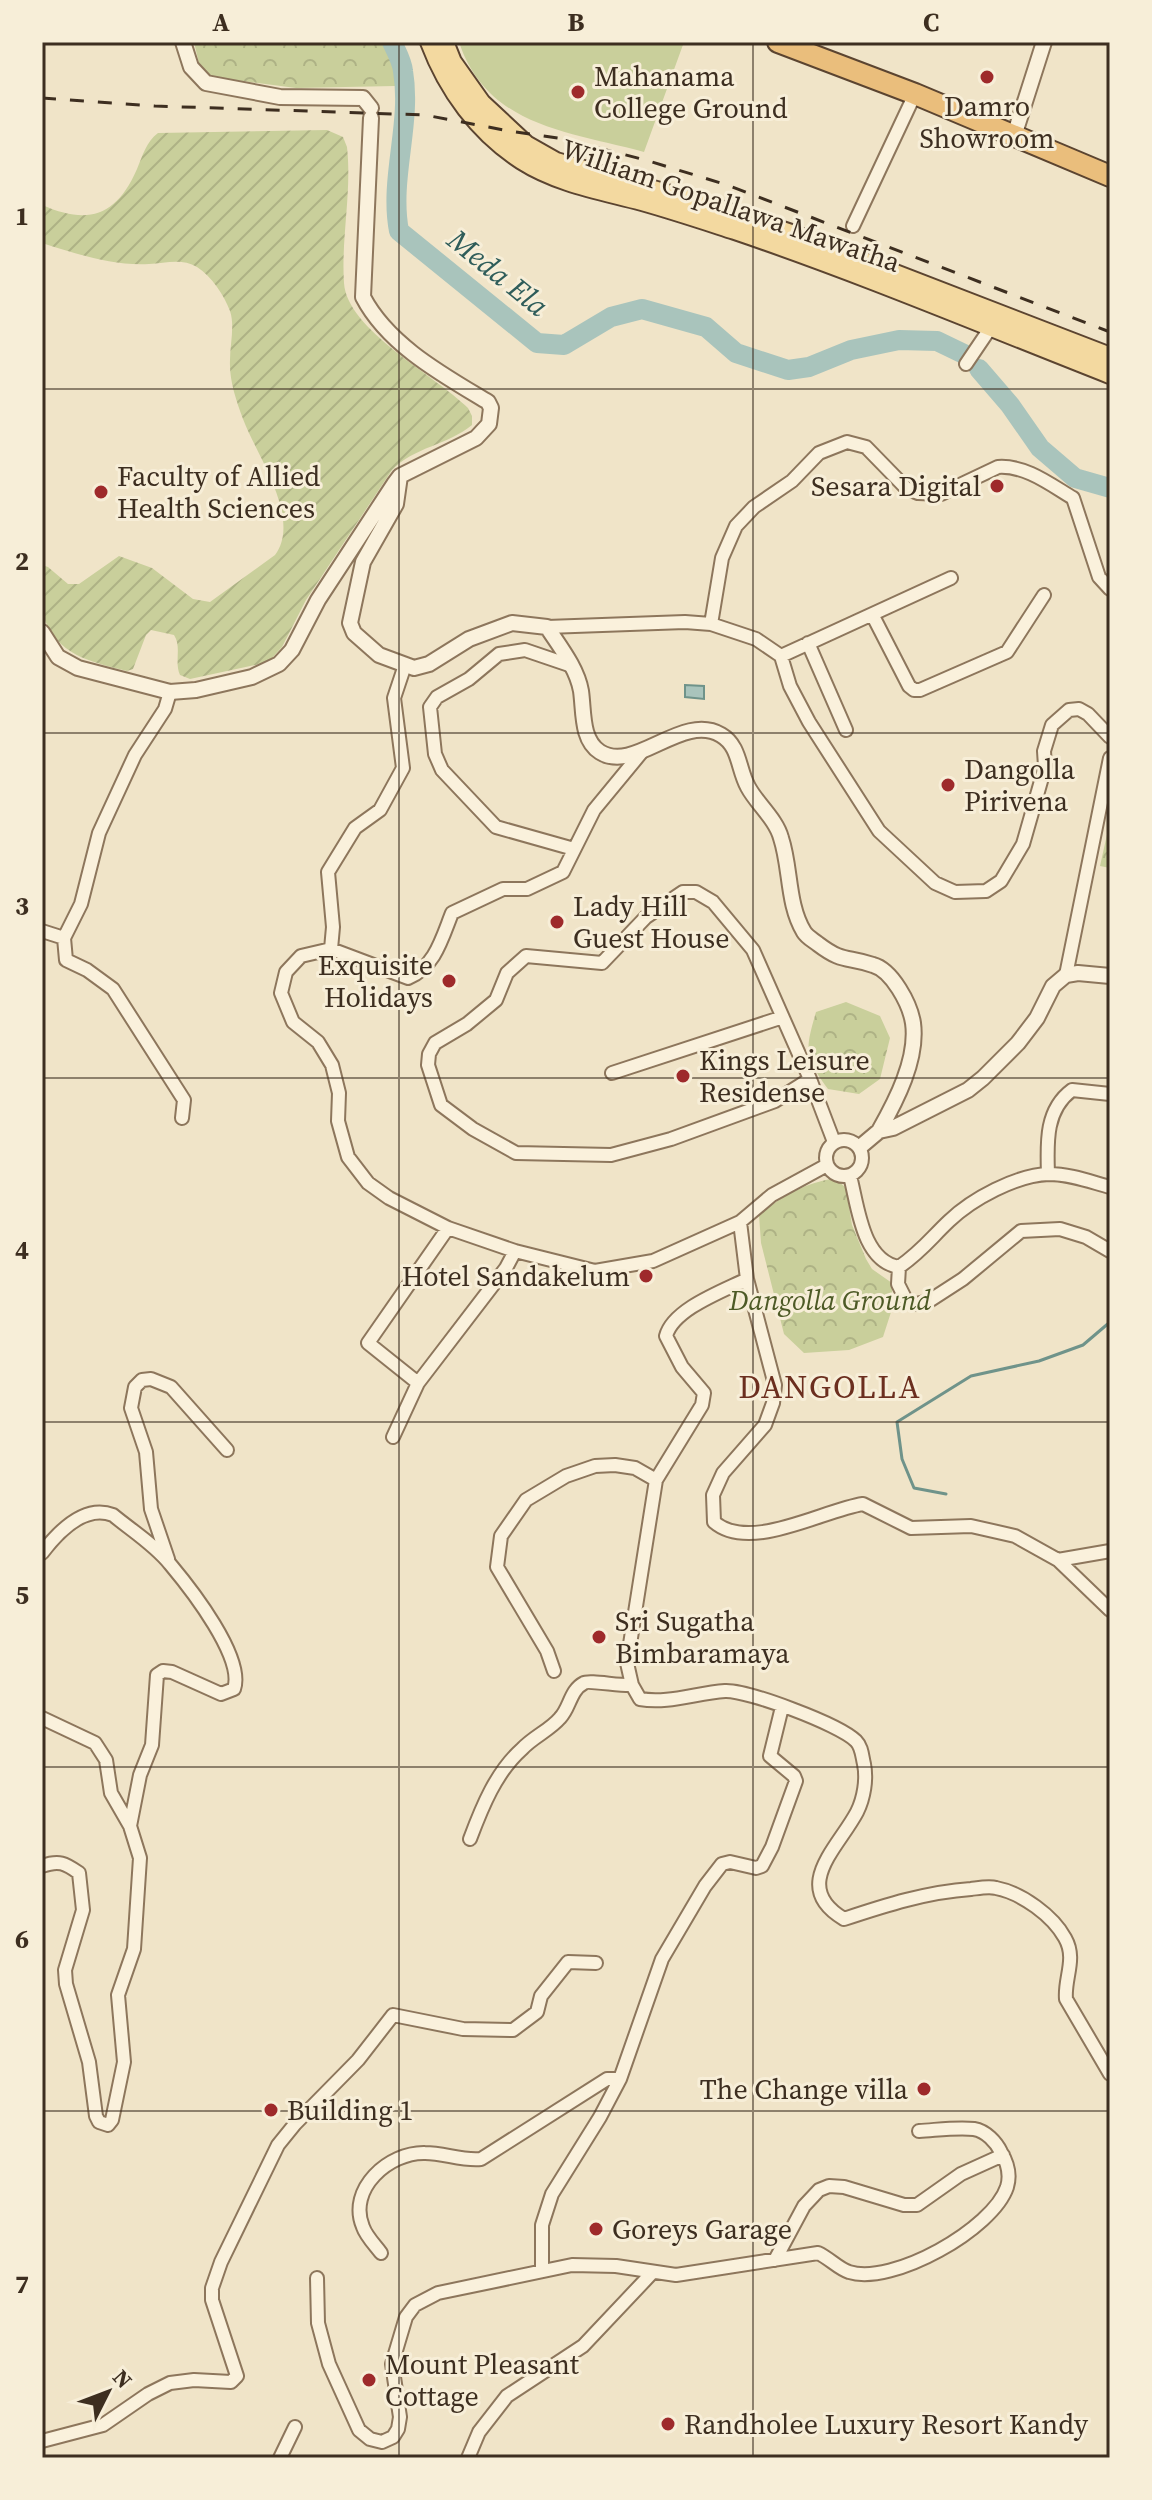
<svg xmlns="http://www.w3.org/2000/svg" width="1152" height="2500" viewBox="0 0 1152 2500" font-family="'Source Serif 4',serif">
<defs>
<pattern id="park-crowns" width="20" height="18" patternUnits="userSpaceOnUse" patternTransform="scale(2)"><rect width="20" height="18" fill="#c9cf9b"/><path d="M2 6a3 3 0 1 1 6 0M12 15a3 3 0 1 1 6 0" fill="none" stroke="#aeb285"/></pattern>
<pattern id="garden-furrows" width="10" height="10" patternUnits="userSpaceOnUse" patternTransform="scale(2)"><rect width="10" height="10" fill="#c9cf9b"/><path d="M-1 1l2-2M0 10L10 0M9 11l2-2" fill="none" stroke="#aeb285"/></pattern>
</defs>
<rect width="100%" height="100%" fill="#f0e4c8"/>
<path fill="#c9cf9b" d="M459,42h225l-40,110c-74,-20 -157,-25 -185,-110z"/>
<path fill="url(#park-crowns)" d="M194,42h192l13,36 -4,8 -99,2 -85,-11 -10,-5z
M1110,821v47l-10,-2z
M846,1002l34,14 10,22 -10,41 -21,15 -31,-5c-24,-33 -23,-39 -12,-77z
M835,1178l11,10 6,37 14,34 6,10 20,14v26l-9,28 -34,13 -45,3 -20,-19 -23,-91 -2,-28c23,-19 46,-32 76,-37z"/>
<path fill="url(#garden-furrows)" d="M327,130l16,7 4,10c5,45 -6,91 -3,136 3,47 91,92 124,125l4,8v9c-24,20 -58,22 -80,45l-86,130 -24,47 -10,11 -12,6 -70,15 -10,-4c-6,-13 2,-28 -6,-40l-23,-5 -5,5 -13,34 -6,2c-36,-9 -71,-16 -84,-56 -4,-14 -1,-35 -1,-50l6,2 20,17h11l40,-28 33,12 41,31 17,3 65,-47c27,-36 -18,-99 -32,-136 -7,-19 -14,-39 -13,-59 0,-16 5,-34 0,-49 -6,-16 -18,-34 -33,-44 -15,-9 -31,-4 -48,-3 -37,2 -72,-10 -107,-21v-38c46,20 74,12 95,-36 6,-14 9,-27 21,-36z"/>
<path fill="#a9c4bc" stroke="#6f938a" stroke-width="2" d="M685,685l19,1v13l-19,-2z"/>
<g fill="none" stroke-linecap="round" stroke-linejoin="round">
<path stroke="#6f938a" stroke-width="3" d="M946,1494l-32,-6 -12,-29 -5,-37 74,-46 68,-15 44,-16 27,-23"/>
<path stroke="#a9c4bc" stroke-width="20" d="M392,42c4,9 10,19 11,29 9,53 -14,107 -4,160l138,112 27,2 47,-28 31,-8 64,18 30,26 52,17 21,-3 42,-17 48,-10 38,1 29,14
M979,369l31,36 30,43 35,30 35,10"/>
<defs>
<path id="minor" d="M853,226l62,-132
M966,364l25,-37
M873,616l36,70 5,4h6l87,-38 37,-57
M711,624l11,-66 14,-32 18,-19 38,-26 27,-28 28,-11 19,5 40,41 12,5 23,1 57,-27c28,-2 53,18 75,31l26,79 11,12
M547,627l138,-5 26,2 45,15 25,17 9,30 19,36 70,109 56,52 20,9 31,-1 15,-10 22,-37 18,-63 4,-15 -1,-15 8,-26 17,-15 10,-1 9,5 22,23
M808,643l38,87
M781,656l170,-78
M405,665l-11,33 9,70 -23,42 -25,18 -27,44 5,55 -2,22 -30,7 -15,16 -5,21 12,29 25,20 14,23 7,28 -1,28 10,36 20,26 21,15 59,30 67,23 80,20 58,-10 87,-39 32,-27 55,-30
M572,666l-47,-16 -26,4 -30,25 -32,18 -7,10 5,47 7,16 54,57 78,22
M170,692l-5,17 -30,46 -36,78 -18,71 -17,34 2,22 21,10 26,19 71,111 -2,18
M42,931l22,7
M331,949l77,29c27,-11 34,-40 44,-65l51,-24h24l36,-17 31,-62 47,-57
M1066,975l44,-217
M612,1073l168,-55
M810,1079l-35,22 -104,38 -60,16 -95,-2 -43,-24 -32,-24 -13,-40 1,-11 6,-11 32,-19 29,-24 11,-27 19,-17 76,7 44,-46 37,-25h13l17,10 40,48 57,129 24,63
M826 1158a18 18 0 1 1 36 0a18 18 0 1 1-36 0Z
M1048,1174c-1,-31 -3,-64 24,-84l38,4
M850,1176c8,30 12,85 49,91 23,-16 31,-28 50,-46 23,-22 67,-46 100,-47 21,0 42,8 61,13
M740,1222l7,57 28,106 -2,18 -8,22 -42,48 -10,22 1,27c36,31 109,-12 149,-18l48,24 60,-2 44,10 43,24 52,50
M899,1267l-1,17 9,18 9,2 13,-3 34,-22 58,-48 39,-2 26,8 24,14
M747,1279c-24,12 -74,30 -81,57l16,31 22,26 -2,12 -46,75 -29,183 5,22 8,14c28,5 56,-6 85,-8 22,-1 114,33 131,50 6,6 6,15 8,23 3,15 0,34 -7,48 -19,36 -67,75 -13,107 42,-14 83,-27 127,-30 8,-1 18,-3 25,-1 26,5 57,28 69,50 12,21 -1,40 1,61l44,75
M418,1383l-50,-40 80,-115
M393,1437l25,-54 88,-115 9,-17
M42,1553c16,-21 43,-49 71,-38 18,15 42,30 57,49 21,25 75,94 64,125l-13,5 -49,-22 -9,-1 -6,4 -5,70 -12,30 -10,51
M168,1559l-17,-50 -5,-57 -15,-44 4,-21 7,-7 9,-1 20,8 56,63
M1058,1560l52,-9
M554,1671l-7,-20 -50,-84 4,-31 25,-36 40,-24 29,-10 20,-1 20,3 21,12
M42,1718l53,25 11,17 5,33 19,33 10,32 -6,91 -16,46 6,67 -12,58 -4,5 -9,-3 -3,-6 -7,-54 -23,-78 -1,-14 18,-60 -4,-37c-14,-10 -20,-13 -37,-7
M470,1839c12,-32 26,-67 52,-90 11,-12 28,-19 38,-31 10,-10 10,-28 24,-35 5,-3 36,3 48,2
M381,2253c-6,-8 -15,-17 -18,-26 -16,-38 26,-75 62,-74 19,0 37,8 56,6l126,-80h13
M775,2260l29,-54 15,-16 10,-4 15,1 60,18h13l44,-31 42,-19
M542,2270v-45l10,-31 48,-77 20,-38 42,-120 43,-73 17,-22 8,-2 26,6 6,-2 10,-19 24,-66 -2,-5 -24,-20 12,-49
M317,2278l1,45 11,41 30,66 11,9 12,3 11,-5 5,-8 2,-12 -8,-53 14,-47 9,-12 23,-12 134,-28 44,1 60,9 142,-22c11,5 21,16 31,19 43,14 144,-43 158,-85 4,-13 0,-25 -6,-35 -5,-10 -15,-21 -27,-23 -17,-2 -37,1 -55,2
M42,2441l61,-16 45,-31 22,-11 24,-3 37,2 6,-6 -25,-76v-12l9,-26 57,-117 17,-21 63,-64 35,-45 70,14 50,1 24,-18 4,-16 27,-34 28,1
M280,2458l15,-31
M468,2458l11,-26 28,-36 76,-50 68,-72"/>
<path id="tertiary" d="M183,42l8,25 15,16 74,14 83,1 8,10
M1014,136l30,-94
M400,476l-4,28 -33,58 -13,61 4,10 25,22 35,13 15,-4 40,-25 43,-16 35,4c13,20 30,41 34,64 3,21 0,49 19,61 35,22 82,-40 121,-17 19,11 17,34 27,52 9,17 28,32 33,51 10,30 6,66 23,94 3,5 9,8 14,12 25,19 28,12 55,21 19,5 37,39 40,58 5,36 -17,78 -34,108
M42,632l16,25 20,11 92,24 26,-2 56,-13 27,-13 13,-14 26,-50 76,-116 6,-8 76,-38 13,-14 2,-16 -3,-6c-45,-27 -100,-57 -125,-105l8,-179
M860,1147l19,-16 14,-3 75,-38 15,-12 35,-35 19,-25 16,-32 13,-11 12,-2 32,3"/>
<path id="primary" d="M430,42c18,48 49,90 92,118 36,23 79,30 120,41 32,9 62,19 93,29 127,43 250,95 375,144
M444,42l8,20 29,41 45,42 30,17 149,43 89,30 316,122"/>
<path id="trunk" d="M778,42l137,52 195,82"/>
</defs>
<use href="#minor" stroke="#8d765c" stroke-width="16"/>
<use href="#tertiary" stroke="#8d765c" stroke-width="18"/>
<use href="#primary" stroke="#5b4430" stroke-width="22"/>
<use href="#trunk" stroke="#5b4430" stroke-width="24"/>
<use href="#minor" stroke="#faf1dc" stroke-width="12"/>
<use href="#tertiary" stroke="#faf1dc" stroke-width="14"/>
<use href="#primary" stroke="#f3d9a0" stroke-width="18"/>
<use href="#trunk" stroke="#eabe7c" stroke-width="20"/>
<path stroke="#3d2e20" stroke-width="3" stroke-dasharray="14 14" stroke-linecap="butt" d="M42,98l113,8 270,9 84,16 55,8 85,22 78,24 383,147"/>
</g>
<path fill="none" stroke="#3d2e20" stroke-width="2" stroke-opacity="0.55" d="M399,42v2416M753,42v2416M42,389h1068M42,733h1068M42,1078h1068M42,1422h1068M42,1767h1068M42,2111h1068"/>
<g fill="#9e2a2b" stroke="#f7eed8" stroke-width="3">
<circle cx="987" cy="77" r="8"/>
<circle cx="578" cy="92" r="8"/>
<circle cx="997" cy="486" r="8"/>
<circle cx="101" cy="492" r="8"/>
<circle cx="948" cy="785" r="8"/>
<circle cx="557" cy="922" r="8"/>
<circle cx="449" cy="981" r="8"/>
<circle cx="683" cy="1076" r="8"/>
<circle cx="646" cy="1276" r="8"/>
<circle cx="599" cy="1637" r="8"/>
<circle cx="924" cy="2089" r="8"/>
<circle cx="271" cy="2110" r="8"/>
<circle cx="596" cy="2229" r="8"/>
<circle cx="369" cy="2380" r="8"/>
<circle cx="668" cy="2424" r="8"/>
</g>
<g text-anchor="middle" stroke-width="6" stroke-linejoin="round" paint-order="stroke">
<g font-size="28" fill="#3d2e20" stroke="#f7eed8" text-anchor="start">
<text x="594" y="86">Mahanama<tspan x="594" dy="32">College Ground</tspan></text>
<text x="987" y="116" text-anchor="middle">Damro<tspan x="987" dy="32">Showroom</tspan></text>
<text x="117" y="486">Faculty of Allied<tspan x="117" dy="32">Health Sciences</tspan></text>
<text x="981" y="496" text-anchor="end">Sesara Digital</text>
<text x="964" y="779">Dangolla<tspan x="964" dy="32">Pirivena</tspan></text>
<text x="573" y="916">Lady Hill<tspan x="573" dy="32">Guest House</tspan></text>
<text x="433" y="975" text-anchor="end">Exquisite<tspan x="433" dy="32">Holidays</tspan></text>
<text x="699" y="1070">Kings Leisure<tspan x="699" dy="32">Residense</tspan></text>
<text x="630" y="1286" text-anchor="end">Hotel Sandakelum</text>
<text x="615" y="1631">Sri Sugatha<tspan x="615" dy="32">Bimbaramaya</tspan></text>
<text x="908" y="2099" text-anchor="end">The Change villa</text>
<text x="287" y="2120">Building 1</text>
<text x="612" y="2239">Goreys Garage</text>
<text x="385" y="2374">Mount Pleasant<tspan x="385" dy="32">Cottage</tspan></text>
<text x="684" y="2434">Randholee Luxury Resort Kandy</text>
</g>
<g font-size="28" fill="#3d2e20" stroke="#f7eed8">
<text transform="translate(731 205) rotate(19)" y="10">William Gopallawa Mawatha</text>
</g>
<g font-size="28" font-style="italic" fill="#4d5a26" stroke="#f7eed8">
<text x="830" y="1310">Dangolla Ground</text>
</g>
<g font-size="30" font-style="italic" fill="#2f5d5a" stroke="#f7eed8">
<text transform="translate(498 273) rotate(39)" y="10">Meda Ela</text>
</g>
<g font-size="32" letter-spacing="2" fill="#6b2e1e" stroke="#f7eed8">
<text x="830" y="1398">DANGOLLA</text>
</g>
</g>
<rect width="1152" height="2500" fill="none" stroke="#f7eed8" stroke-width="88"/>
<g transform="translate(108 2392) rotate(48)" stroke="#f7eed8" stroke-width="6" paint-order="stroke">
<path d="M0-6L14 30L0 20L-14 30Z" fill="#3d2e20"/>
<text y="-12" font-size="22" font-weight="bold" text-anchor="middle" fill="#3d2e20">N</text>
</g>
<rect x="44" y="44" width="1064" height="2412" fill="none" stroke="#3d2e20" stroke-width="3"/>
<g font-size="26" text-anchor="middle" font-weight="bold" fill="#3d2e20">
<text x="221" y="31">A</text>
<text x="576" y="31">B</text>
<text x="931" y="31">C</text>
<text x="22" y="225">1</text>
<text x="22" y="570">2</text>
<text x="22" y="915">3</text>
<text x="22" y="1259">4</text>
<text x="22" y="1604">5</text>
<text x="22" y="1948">6</text>
<text x="22" y="2293">7</text>
</g>
</svg>
